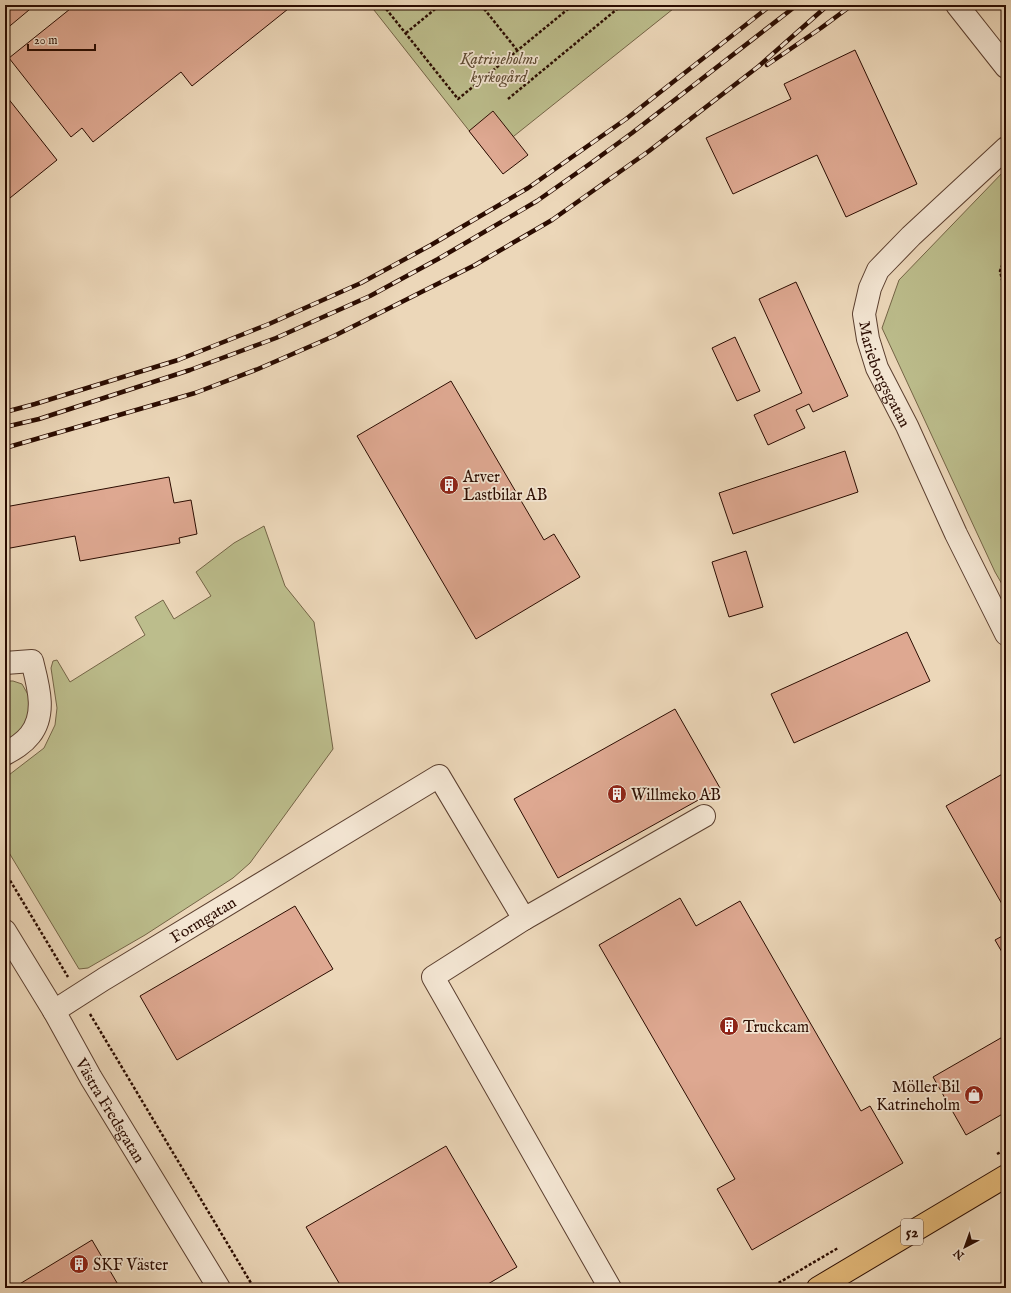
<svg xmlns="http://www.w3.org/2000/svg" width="1011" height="1293" viewBox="0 0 1011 1293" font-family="'IM FELL English',serif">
<rect width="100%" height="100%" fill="#ecd7b9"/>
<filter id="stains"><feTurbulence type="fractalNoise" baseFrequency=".005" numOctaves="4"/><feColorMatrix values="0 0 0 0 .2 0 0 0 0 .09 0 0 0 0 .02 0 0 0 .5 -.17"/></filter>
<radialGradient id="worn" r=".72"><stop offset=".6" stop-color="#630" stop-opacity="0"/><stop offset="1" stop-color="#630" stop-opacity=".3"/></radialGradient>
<path fill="#bcbd8c" stroke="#746446" d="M370,5h308l-189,151z
M1006,169v422l-11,-19 -113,-244 17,-48z
M264,526l21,60 29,36 19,127 -83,114 -17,15 -88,57 -57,33 -9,1 -74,-123v-68l39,-30 11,-23 2,-17 -6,-40 2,-7 4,-1 13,22 75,-47 -10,-18 28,-17 11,19 37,-23 -15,-24 38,-29z
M5,681h8l9,3 8,14 -3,29 -22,16z"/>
<path fill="#dea891" stroke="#2b0c01" d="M5,5h30l-30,25z
M75,5h218l-101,81 -11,-14 -88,70 -11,-14 -11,9 -62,-79z
M855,50l62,134 -71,33 -29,-62 -84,39 -27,-56 85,-39 -7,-15z
M7,97l50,63 -52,42v-103z
M493,111l35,44 -25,19 -34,-43z
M796,282l52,114 -35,16 -4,-8 -13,6 9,18 -37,17 -14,-30 48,-22 -43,-94z
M735,337l25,54 -23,10 -25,-53z
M451,381l93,159 10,-6 26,43 -104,62 -119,-203z
M845,451l13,41 -125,42 -14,-41z
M169,477l5,26 17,-3 6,34 -18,4 1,5 -100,18 -5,-25 -70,13v-42z
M746,551l17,56 -34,10 -17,-55z
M5,553l3,14h-3z
M907,632l23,49 -136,62 -23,-49z
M675,709l45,79 -162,90 -44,-79z
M1006,772v139l-60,-105z
M680,898l16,28 44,-25 121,210 9,-5 33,57 -151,87 -35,-61 18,-10 -136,-234z
M295,906l38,63 -156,91 -37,-64z
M1006,934v25l-11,-19z
M1006,1035v77l-40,23 -33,-58z
M446,1146l71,121 -36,21h-139l-36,-61z
M92,1240l28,48h-107z"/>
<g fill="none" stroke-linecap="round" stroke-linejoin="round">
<defs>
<g id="minor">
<path d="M957,5l49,62"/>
<path id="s1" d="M1006,148l-95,88 -33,34 -8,18 -6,26 4,25 9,29 30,58 49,108 50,100"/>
<path d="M5,663l27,-2c6,24 15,53 -2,74 -7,9 -16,14 -25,19"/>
<path d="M524,919l-91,58 177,311"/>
<path id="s2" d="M5,931l49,80 37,67 128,210"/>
<path id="s3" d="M54,1011l50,-32 335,-203 85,143 180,-103"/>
</g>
<path id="major" d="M818,1288l188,-112"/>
</defs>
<use href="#minor" stroke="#5b3f2f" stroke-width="24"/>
<use href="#major" stroke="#2b0c01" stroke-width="24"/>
<path stroke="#2b0c01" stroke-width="2.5" stroke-dasharray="3 2" stroke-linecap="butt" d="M383,5l75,94 115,-94
M481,5l36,45
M406,33l34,-28
M508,99l114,-94
M1006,255l-6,16 6,26
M5,872l63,105
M90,1014l164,274
M997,1154l9,-5
M770,1288l68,-40"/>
<use href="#minor" stroke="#f3e5d2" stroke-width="22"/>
<use href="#major" stroke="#e6bc7c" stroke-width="22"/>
<defs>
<path id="rail" d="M767,65l54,-37 31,-23
M5,412l30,-8 143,-44 91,-36 92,-41 70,-38 97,-57 98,-69 145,-114
M5,427l34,-8 151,-49 86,-32 94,-42 68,-37 99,-58 54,-38 41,-30 165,-128
M5,448l190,-55 63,-24 76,-33 141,-71 77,-45 97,-69 110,-85 69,-61"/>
</defs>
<use href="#rail" stroke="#2b0c01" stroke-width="4.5"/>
<use href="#rail" stroke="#f3e5d2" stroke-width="3" stroke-dasharray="9" stroke-linecap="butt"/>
</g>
<defs>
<symbol id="building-disc" viewBox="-11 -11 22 22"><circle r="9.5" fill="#8f2418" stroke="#f3e5d2"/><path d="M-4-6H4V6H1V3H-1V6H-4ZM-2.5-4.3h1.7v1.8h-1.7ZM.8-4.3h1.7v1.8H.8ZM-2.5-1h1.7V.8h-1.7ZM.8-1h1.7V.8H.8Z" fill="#fff"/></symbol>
<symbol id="shop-disc" viewBox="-11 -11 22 22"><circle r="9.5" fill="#8f2418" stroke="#f3e5d2"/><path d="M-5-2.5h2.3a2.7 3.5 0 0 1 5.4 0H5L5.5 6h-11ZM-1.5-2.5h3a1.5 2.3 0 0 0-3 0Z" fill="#fff"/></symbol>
</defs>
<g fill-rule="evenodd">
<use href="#building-disc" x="438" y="474" width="22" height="22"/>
<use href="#building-disc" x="606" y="783" width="22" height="22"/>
<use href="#building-disc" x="718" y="1015" width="22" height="22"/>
<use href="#shop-disc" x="963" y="1084" width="22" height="22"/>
<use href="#building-disc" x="68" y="1253" width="22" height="22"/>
</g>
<g text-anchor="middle" stroke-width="3.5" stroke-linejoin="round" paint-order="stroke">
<rect fill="#f3e5d2" stroke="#674d40" stroke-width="1" x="901" y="1219" width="22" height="26" rx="3"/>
<g font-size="15" font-weight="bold" fill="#2b0c01">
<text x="912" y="1237">52</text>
</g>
<g font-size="16" font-style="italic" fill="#5e4a32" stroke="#f3e5d2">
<text x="499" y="64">Katrineholms<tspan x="499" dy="18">kyrkogård</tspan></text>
</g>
<g font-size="16" fill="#2b0c01" stroke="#f3e5d2">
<text dy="6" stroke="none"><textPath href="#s1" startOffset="287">Marieborgsgatan</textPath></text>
<text dy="6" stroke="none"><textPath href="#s3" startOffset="175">Formgatan</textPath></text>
<text dy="6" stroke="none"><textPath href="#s2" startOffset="208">Västra Fredsgatan</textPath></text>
</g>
<g font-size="16" fill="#2b0c01" stroke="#f3e5d2" text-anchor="start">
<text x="463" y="482">Arver<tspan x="463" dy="18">Lastbilar AB</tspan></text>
<text x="631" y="800">Willmeko AB</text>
<text x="743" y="1032">Truckcam</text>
<text x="960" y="1092" text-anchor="end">Möller Bil<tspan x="960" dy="18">Katrineholm</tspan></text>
<text x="93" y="1270">SKF Väster</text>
</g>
</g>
<rect width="1011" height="1293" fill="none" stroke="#ecd7b9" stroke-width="20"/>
<rect x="6" y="6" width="999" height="1281" fill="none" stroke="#2b0c01" stroke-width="2"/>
<rect x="10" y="10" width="991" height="1273" fill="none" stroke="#2b0c01"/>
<g transform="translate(965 1247) rotate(221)" stroke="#f3e5d2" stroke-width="3" paint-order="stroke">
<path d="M0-3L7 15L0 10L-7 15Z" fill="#2b0c01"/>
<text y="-6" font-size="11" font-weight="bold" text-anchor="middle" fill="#2b0c01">N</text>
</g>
<path d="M28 44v6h67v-6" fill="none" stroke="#2b0c01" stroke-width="2"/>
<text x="34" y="44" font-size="12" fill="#2b0c01" stroke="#f3e5d2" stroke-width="3" paint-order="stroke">20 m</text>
<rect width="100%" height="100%" filter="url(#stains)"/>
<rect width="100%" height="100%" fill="url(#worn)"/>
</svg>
